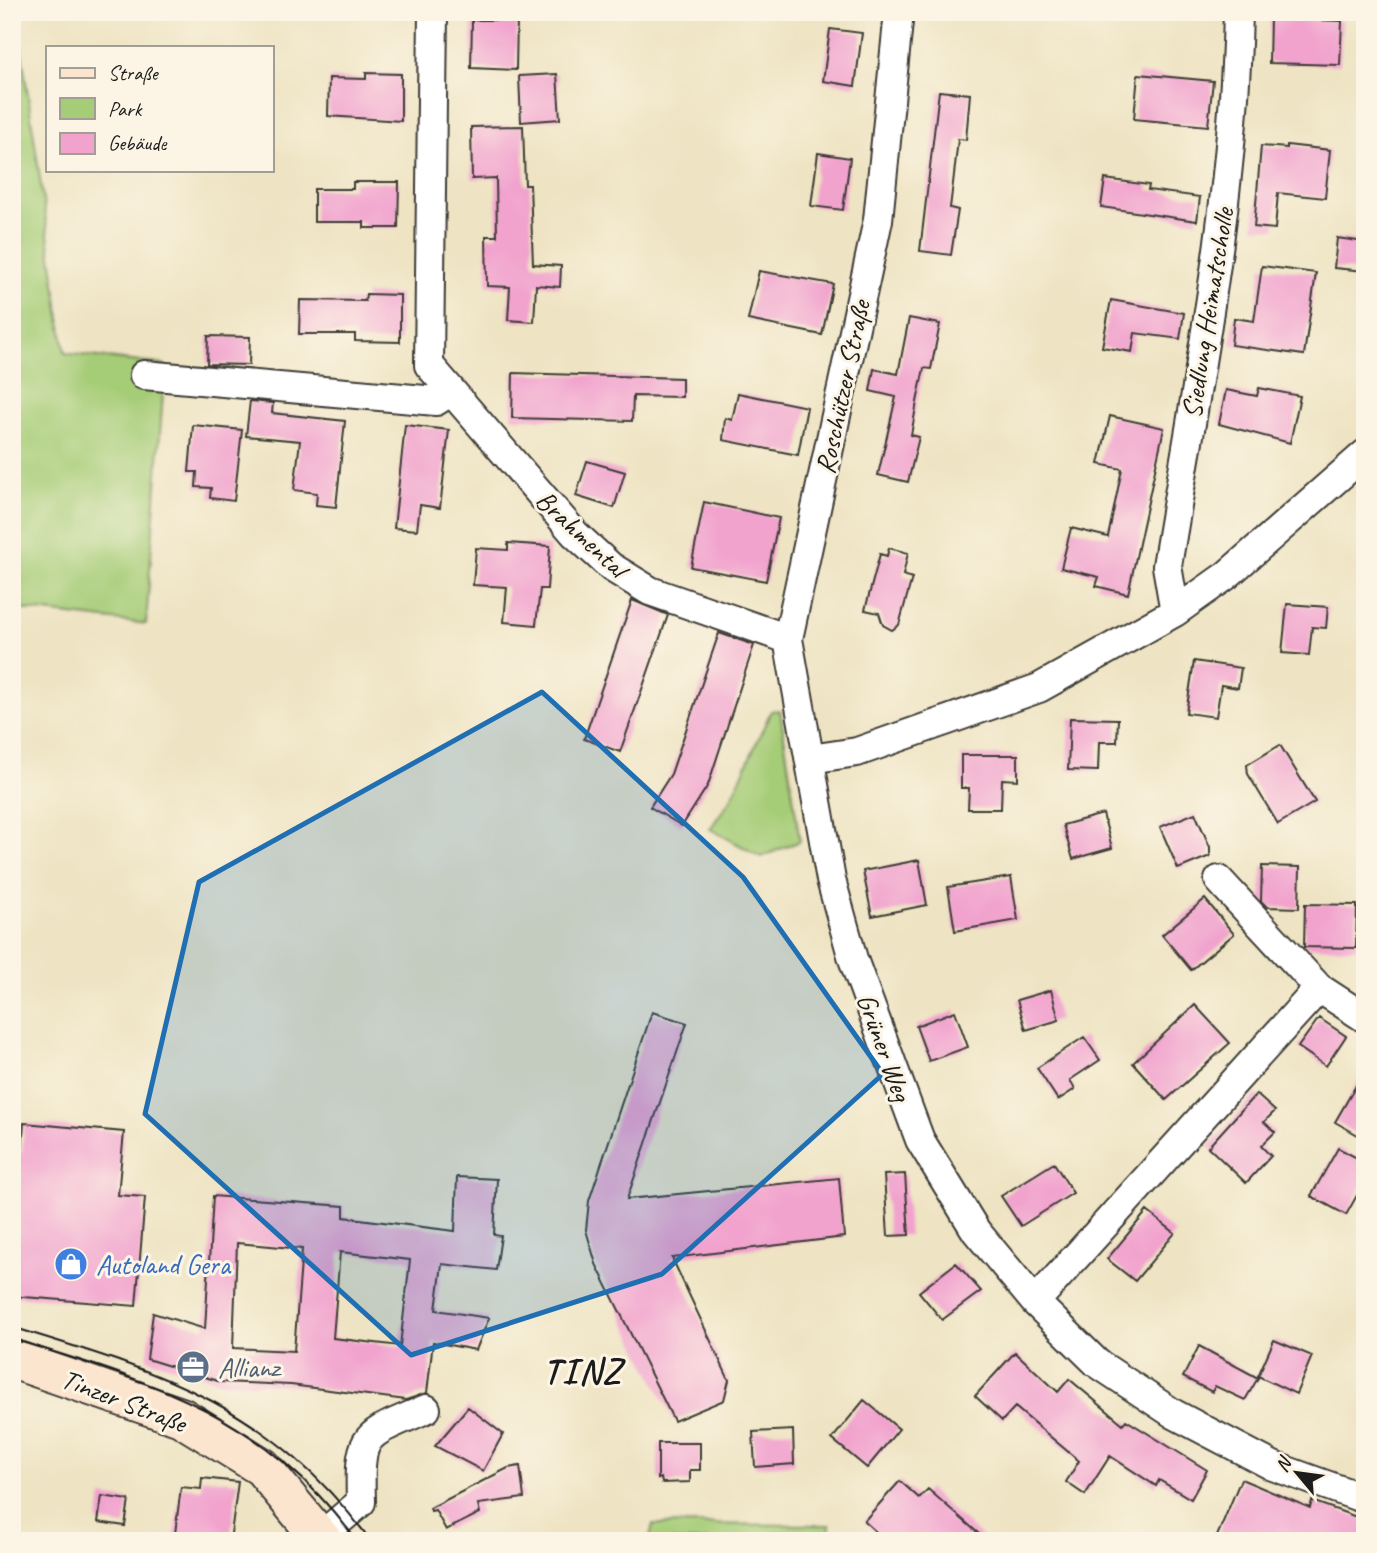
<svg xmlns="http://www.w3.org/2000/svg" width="1377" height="1553" viewBox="0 0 1377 1553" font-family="Caveat,sans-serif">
<rect width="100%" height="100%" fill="#fcf5e5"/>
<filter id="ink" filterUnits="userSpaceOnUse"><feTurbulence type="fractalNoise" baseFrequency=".0143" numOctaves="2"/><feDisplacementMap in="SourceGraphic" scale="14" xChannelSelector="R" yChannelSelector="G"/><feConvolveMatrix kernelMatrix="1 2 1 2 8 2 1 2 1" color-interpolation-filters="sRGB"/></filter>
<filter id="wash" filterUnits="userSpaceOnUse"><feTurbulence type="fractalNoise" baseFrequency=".00686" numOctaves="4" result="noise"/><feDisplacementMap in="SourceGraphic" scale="28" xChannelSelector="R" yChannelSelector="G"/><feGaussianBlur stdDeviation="1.57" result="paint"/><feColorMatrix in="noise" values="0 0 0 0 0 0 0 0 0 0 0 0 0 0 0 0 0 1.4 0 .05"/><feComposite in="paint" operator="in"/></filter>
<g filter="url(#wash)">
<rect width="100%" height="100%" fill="#eee3c2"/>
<path fill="#a5cc76" stroke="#607449" stroke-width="2" d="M12,12h4l49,341 100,12 -19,259 -134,-16z
M780,710l20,131 -39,16 -51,-28 22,-32 39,-86z
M653,1524l177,1 -1,16h-180z"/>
<g id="blocks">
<path fill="#f1a3ce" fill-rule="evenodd" d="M1270,18l72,3 -2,44 -71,-2z
M472,20h45l-1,50 -45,-2z
M830,29l32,4 -7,53 -32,-5z
M366,73l35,1v47l-73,-5 1,-38 37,1z
M557,74l3,45 -39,3 -2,-46z
M1138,74l75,7 -5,45 -74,-7z
M939,91l31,3 -4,46 -8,-1 -4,36 -4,33 8,2 -7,45 -31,-4z
M523,126l2,59h5l3,79 28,2 -1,21 -24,-2 -2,37 -26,-2 2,-33 -23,-1 -1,-50h11l-1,-58 -24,1 -1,-52z
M1287,145l43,5 -5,48 -47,-5 -3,36 -21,-2 7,-81 26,2z
M818,153l32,5 -7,52 -32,-4z
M1105,179l44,6 -1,5 52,7 -3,24 -96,-14z
M353,182h46l-1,46h-34v-6h-50v-33h39z
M1337,238l28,4v29l-31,-3z
M1262,266l54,7 -12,82 -73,-10 3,-27 20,3z
M759,271l74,13 -11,51 -74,-15z
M366,294l34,1v47l-45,-1v-7h-56l1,-34 65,1z
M1111,300l73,13 -4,26 -45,-6 -3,19 -30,-5z
M909,318l31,6 -9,45 -7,-1 -7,34 -6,33 8,2 -11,45 -30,-7 18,-78 -26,-6 4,-22 24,5z
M208,336l42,1 -1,28 -42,-1z
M513,373l169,5v19l-49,-1 -1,25 -120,-3z
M1259,388l41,8 -10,47 -71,-19 7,-34 31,6z
M738,393l69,14 -9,48 -75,-15 2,-22 7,2z
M250,401l23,2 -1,10 73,8 -9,86 -20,-2 1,-12 -23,-3 6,-49 -54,-5z
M1110,416l54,12 -36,166 -32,-8 3,-9 -38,-9 10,-40 37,9 14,-68 -23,-5z
M193,425l49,5 -8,71 -24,-3 1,-10 -15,-1 1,-15h-8z
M405,425l44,5 -9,78 -20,-3 -3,25 -23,-2z
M587,461l38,11 -11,36 -38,-12z
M704,502l75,16 -13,63 -75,-14z
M508,543l42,3 -3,43h-7l-4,36 -32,-3 3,-35 -34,-2 3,-37 32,2z
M889,548l19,5 -5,22 9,3 -13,47 -7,5 -9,-5 -4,-12 -14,-3 15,-56 7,2z
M632,600l36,15 -48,137 -36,-13z
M1287,604l41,3 -2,21 -14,-1 -3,28 -27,-2z
M719,633l35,12 -46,140 -26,41 -32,-19 21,-33z
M1194,661l47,7 -3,20 -17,-3 -5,32 -30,-4z
M1070,718l48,1 -1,23h-18l-1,29 -30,-1z
M1280,745l35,57 -37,22 -30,-50 -1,-9z
M961,755h57v25l-16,-1 -1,30h-33l1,-21h-8z
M1195,813l15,34v9l-32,13 -18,-42z
M1103,814l9,34 -39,11 -10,-34z
M919,860l8,45 -55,11 -9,-45z
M1262,866l38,1 -1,41 -32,-1 -6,-6z
M1011,877l7,43 -63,11 -7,-44z
M1205,899l29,35 -43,36 -29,-35z
M1305,904l52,1 -1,43 -52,-1z
M1051,990l8,30 -33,10 -9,-30z
M1195,1005l35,38 -64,57 -33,-37z
M955,1011l13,36 -39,14 -13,-35z
M652,1012l35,11 -60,176 212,-21 5,59 -172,21 57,122 -5,20 -50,21 -78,-157 -10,-34 3,-29z
M1319,1018l27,18 -20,30 -28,-19z
M1084,1037l16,23 -30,20 5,9 -17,11 -21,-32z
M1365,1070v69l-30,-17z
M1256,1094l19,17 -11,11 11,10 -14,14 10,10 -25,27 -38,-36z
M24,1123l100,9 -6,63 27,2 -9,109 -124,-10v-145l10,1z
M1338,1148l27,14v19l-19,34 -35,-19z
M1054,1163l19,30 -52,33 -20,-30z
M905,1174l4,61 -21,1 -4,-61z
M457,1177l40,2 -3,56 7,1 -5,34 -54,-6 -6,46 53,8 -13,32 -43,-8 -6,51 -21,7 -115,-15 -70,-3 -74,-23 6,-46 52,16 8,-133 131,10v11l111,14zM237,1243l65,6 -8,102 -61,-3zM340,1252l70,8 -10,86 -67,-8z
M1147,1211l28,22 -40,48 -28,-22z
M956,1263l25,28 -39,29 -23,-28z
M1274,1340l38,16 -16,38 -38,-18z
M1199,1346l59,32 -13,22 -30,-14 -3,6 -29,-15z
M1015,1352l43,40 11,-13 54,45 3,-4 81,50 -16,29 -32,-19 -3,6 -46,-30 -25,39 -19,-13 13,-21 -64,-54 -13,14 -27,-25z
M864,1400l35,29 -32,39 -35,-29z
M468,1407l35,27 -20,37 -48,-25z
M793,1430l1,34 -39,3 -2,-35z
M658,1443h42v27h-10v12l-28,1 -1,-5 -3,1z
M520,1466l4,32 -46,6 2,9 -34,17 -11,-20 -4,1 -1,-3 78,-40z
M202,1478l36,4 -8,59h-56l7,-54 20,2z
M1241,1479l69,29 2,-7 53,19v21h-150z
M900,1481l19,17 9,-9 59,52h-101l-22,-20z
M102,1496l27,4 -4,26 -27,-4z"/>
</g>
</g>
<g filter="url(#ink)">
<use href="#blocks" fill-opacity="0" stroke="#3c3a35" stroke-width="2"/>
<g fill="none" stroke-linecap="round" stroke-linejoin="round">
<defs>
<path id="street" d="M433,12l-4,353 146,169 36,33 39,24 138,48
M899,12l-21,208 -90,419 43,241 22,79 67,181 56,91 59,71 62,61 77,51 99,52 92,33
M144,375l292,26 14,-9
M1175,612l-8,-46c30,-183 67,-367 71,-554
M810,759l47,-7 182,-64 136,-76 52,-37 138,-121
M1219,880l100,108 46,30
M1035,1302l284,-314
M320,1537l41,-35c-2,-72 2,-65 65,-93"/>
<path id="secondary" d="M12,1359l169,58 81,50 61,74"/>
</defs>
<use href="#street" stroke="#3c3a35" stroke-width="32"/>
<use href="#secondary" stroke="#3c3a35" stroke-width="42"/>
<use href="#street" stroke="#fff" stroke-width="28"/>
<use href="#secondary" stroke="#fbe5cf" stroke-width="38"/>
<path stroke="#1c1c1c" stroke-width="2" d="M12,1327c155,47 258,79 359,214
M12,1339c144,44 251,75 345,202"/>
</g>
</g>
<path fill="#1f6fb2" fill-opacity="0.2" stroke="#1f6fb2" stroke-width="5" stroke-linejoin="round" d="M542,692l201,185 140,197 -221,200 -251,81 -266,-241 54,-232z"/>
<defs>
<symbol id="shop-disc" viewBox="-11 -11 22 22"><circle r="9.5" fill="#3f7fe0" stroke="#fcf5e5"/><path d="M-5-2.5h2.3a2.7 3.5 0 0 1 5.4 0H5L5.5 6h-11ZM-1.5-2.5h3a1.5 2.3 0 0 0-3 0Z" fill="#fff"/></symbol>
<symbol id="office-disc" viewBox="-11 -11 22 22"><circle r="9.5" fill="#5c6f8a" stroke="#fcf5e5"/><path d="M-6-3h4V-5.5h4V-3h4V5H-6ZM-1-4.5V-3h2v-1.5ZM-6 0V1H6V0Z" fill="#fff"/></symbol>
</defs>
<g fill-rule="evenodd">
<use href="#shop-disc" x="52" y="1245" width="38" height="38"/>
<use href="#office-disc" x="174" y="1348" width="38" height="38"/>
</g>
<g text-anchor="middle" stroke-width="6" stroke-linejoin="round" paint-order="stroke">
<g font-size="28" fill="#1c1c1c" stroke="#fcf5e5">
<text transform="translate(1207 313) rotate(-81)" y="10">Siedlung Heimatscholle</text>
<text transform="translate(842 387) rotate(-78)" y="10">Roschützer Straße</text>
<text transform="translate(582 533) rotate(43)" y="10">Brahmental</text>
<text transform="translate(885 1047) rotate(70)" y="10">Grüner Weg</text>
<text transform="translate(124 1400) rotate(21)" y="10">Tinzer Straße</text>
</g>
<g font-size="28" fill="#366cbe" stroke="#fcf5e5" text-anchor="start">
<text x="96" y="1274">Autoland Gera</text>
</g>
<g font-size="28" fill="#4e5e75" stroke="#fcf5e5" text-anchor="start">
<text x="218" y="1377">Allianz</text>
</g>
<g font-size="35" font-weight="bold" letter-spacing="2" fill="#1c1c1c" stroke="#fcf5e5">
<text x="583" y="1383">TINZ</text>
</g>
</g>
<rect width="1377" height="1553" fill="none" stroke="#fcf5e5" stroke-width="42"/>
<rect x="46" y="46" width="228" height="126" fill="#fcf5e5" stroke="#a29e95" stroke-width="2"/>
<rect x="60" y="68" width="35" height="10" fill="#fbe5cf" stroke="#a29e95" stroke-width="2"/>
<text x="108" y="80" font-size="21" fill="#1c1c1c">Straße</text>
<rect x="60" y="98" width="35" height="21" fill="#a5cc76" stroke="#a29e95" stroke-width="2"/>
<text x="108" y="116" font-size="21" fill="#1c1c1c">Park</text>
<rect x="60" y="133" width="35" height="21" fill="#f1a3ce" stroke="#a29e95" stroke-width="2"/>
<text x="108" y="150" font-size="21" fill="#1c1c1c">Gebäude</text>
<g transform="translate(1297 1473) rotate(299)" stroke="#fcf5e5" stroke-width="5" paint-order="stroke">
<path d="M0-5L12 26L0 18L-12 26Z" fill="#1c1c1c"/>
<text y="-10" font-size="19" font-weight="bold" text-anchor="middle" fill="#1c1c1c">N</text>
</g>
</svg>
